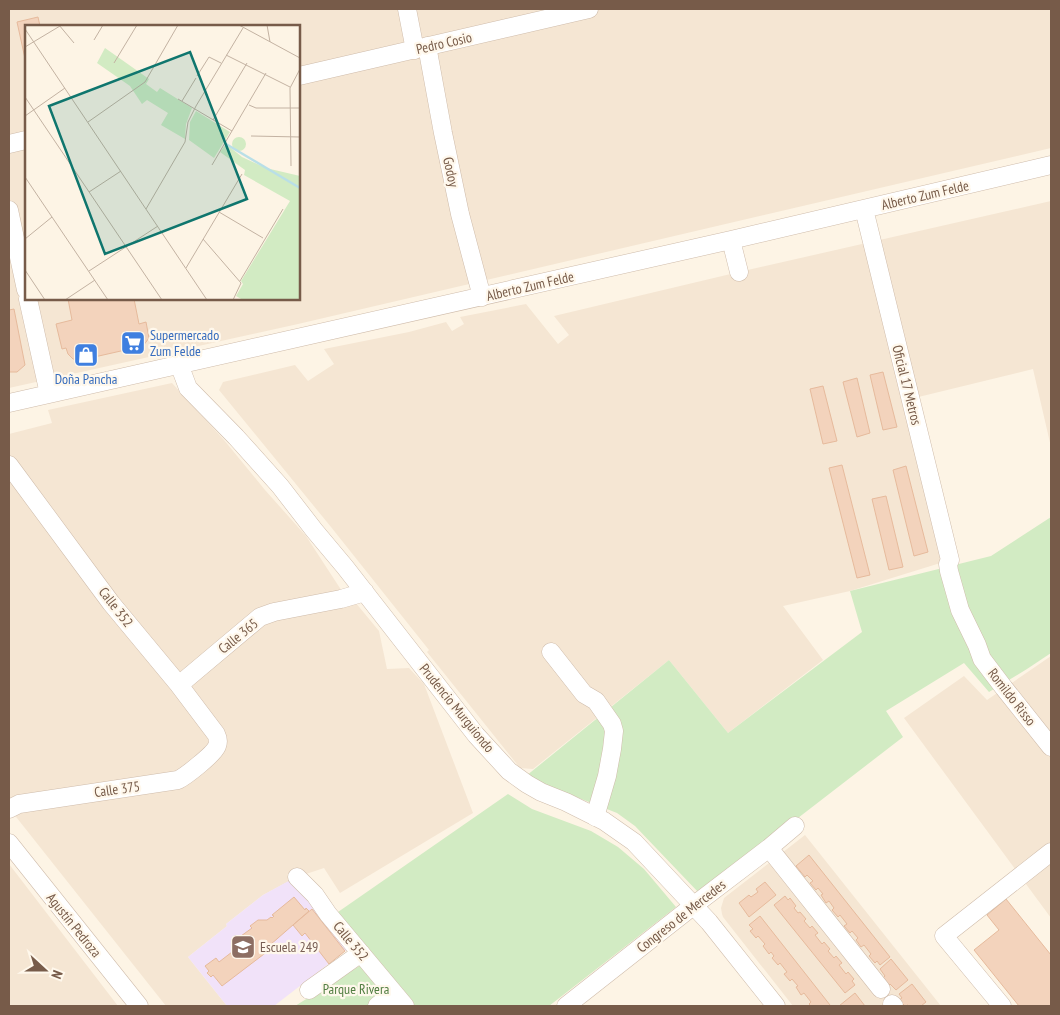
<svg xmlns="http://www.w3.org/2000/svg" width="1060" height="1015" viewBox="0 0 1060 1015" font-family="'PT Sans Narrow',sans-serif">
<rect width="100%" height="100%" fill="#fdf4e5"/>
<path fill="#f5e6d3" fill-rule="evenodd" d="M9,9h1042v139l-753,176 -289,64zM26,26h273v273h-273z
M1051,201v246l-18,-78 -131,32 48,159 -100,31 -67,15 40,54 -95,73 -59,-73 -136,109 -13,-1 -93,-116 2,-2 -98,-123 -112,-137 4,-8 72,-17 13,16 26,-17 -10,-15 85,-17 37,-10 6,9 12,-7 -4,-7 66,-13 32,40 11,-9 -15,-19 185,-44z
M172,383l52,57 41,50 41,46 43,66h6l24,29 8,38 22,-1 15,16 49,129 -133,80 -16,-25 -27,9 -34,18 -37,29 1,2 -39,31 39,49h-61l-157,-198v-374l43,-11 -4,-13z
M1051,656v262l-147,-200 60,-42 23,24z
M805,835l136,171h-148l-70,-89 -1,-3 -1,-6 3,-10z
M9,864l109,142h-109z"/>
<path fill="#f1e2f9" d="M294,878l55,70 -75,58h-47l-39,-49 39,-31 -1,-2 37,-29z"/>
<path fill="#d2ebc3" d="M1051,517v136l-24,16 -38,23 -25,-29 -78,48 17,26 -201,155 -3,1 -64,-67 -18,-13 -79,-31 -12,-6 143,-116 59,73 134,-101 -12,-41 141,-35z
M508,794l24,15 59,22 27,16 26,22 32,38 -127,99h-134l-77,-94z
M361,965l31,41h-97z"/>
<path fill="#f3d3bc" stroke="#e6ba9c" d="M38,17l2,9h-14v37l-9,-41z
M68,299h66l5,25 7,-2 3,16 -6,8 -62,14 -8,-1 -5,-5 -2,-6 -4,1 -6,-25 16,-4z
M14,309l11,56 -8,7h-8v-62z
M883,372l14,55 -14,3 -13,-55z
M857,378l13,55 -13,4 -14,-55z
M823,386l14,55 -14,3 -13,-55z
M842,465l28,110 -13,3 -28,-110z
M906,466l22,86 -14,4 -21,-86z
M886,496l17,71 -14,3 -17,-71z
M809,855l81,102 -10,8 -3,-4 -2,2 -6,-7 2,-2 -7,-9 -3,2 -5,-7 2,-2 -6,-7 -2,2 -6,-7 3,-2 -7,-9 -2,2 -6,-7 2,-2 -5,-7 -3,2 -5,-8 2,-1 -5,-6 -2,2 -6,-7 3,-2 -6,-6 -2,2 -9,-11z
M765,882l11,13 -27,22 -10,-14 10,-8 2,2 7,-5 -2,-3z
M785,896l3,4 2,-2 6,8 -2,2 4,5 2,-1 6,7 -2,2 6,7 2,-2 6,7 -3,2 7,9 2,-2 6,7 -2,2 6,7 2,-2 6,7 -3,2 7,9 2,-2 6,7 -2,2 3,4 -10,8 -71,-88z
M294,897l11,13 1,-2 3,3 -39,34 -1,-1 -3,2 2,5 -46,35 -9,-11 -2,2 -4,-4 2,-2 -4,-5 11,-8 3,4 26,-20 -4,-6 11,-8 -2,-2 8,-6h9l4,-3 1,1 2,-2 -2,-1z
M1006,899l45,56v51h-32l-45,-56 25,-20 -12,-15z
M312,909l33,42 -16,13 -24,-31 -3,3 -9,-11z
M760,916l70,89 -1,1h-18l-2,-2 2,-2 -7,-9 -3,2 -5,-8 2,-1 -6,-7 -2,2 -6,-7 3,-2 -7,-9 -2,2 -6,-7 2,-2 -3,-4 -2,2 -6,-8 2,-2 -7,-8 -2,2 -6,-7 3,-2 -4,-4z
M891,959l17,21 -12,10 -6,-6 -1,1 -6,-7 2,-2 -5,-7z
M912,984l14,18 -5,4h-12l-1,-1 -3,1 -6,-6 3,-2 -3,-4z
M855,993l10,13h-26z"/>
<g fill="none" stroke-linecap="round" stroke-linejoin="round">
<defs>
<path id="minor" d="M407,9l8,41
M427,46l16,87 17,81 22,83
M299,76l290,-67
M9,144l17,-4
M864,209l86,351 -2,4 1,7 11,39 17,35 5,14 22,29 47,59
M9,210l17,80
M731,240l8,32
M28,299l21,95
M179,364l9,24 48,49 44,49 34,44 31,37 131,168 33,36 18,13 14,8 25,10 38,19 30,21 75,80 67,84
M9,403l722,-163 320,-75
M9,465l102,138 68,82 37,49c2,4 3,7 1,12 -3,8 -31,30 -39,34l-159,24 -10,5
M551,652l33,42 12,7 16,23 2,7 -2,18 -5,27 -12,41
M179,685l81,-68 14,-5 67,-13 24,-7
M9,843l130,163
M769,848l112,141
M297,877l18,18 13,19 77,92
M309,990l52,-37
M892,1004l2,2
M377,1006l17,-13
M566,1006l127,-100 76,-58 26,-22
M1002,1006l-58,-70 107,-84"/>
</defs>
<use href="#minor" stroke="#cfbcab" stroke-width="19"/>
<use href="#minor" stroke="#fff" stroke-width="18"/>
</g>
<defs>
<symbol id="supermarket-square" viewBox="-11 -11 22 22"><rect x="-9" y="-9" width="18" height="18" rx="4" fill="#3f7fe0" stroke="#fff8ec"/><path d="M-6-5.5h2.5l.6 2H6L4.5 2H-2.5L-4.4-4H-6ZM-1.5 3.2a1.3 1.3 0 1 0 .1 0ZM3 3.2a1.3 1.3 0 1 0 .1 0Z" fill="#fff"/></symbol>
<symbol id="shop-square" viewBox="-11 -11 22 22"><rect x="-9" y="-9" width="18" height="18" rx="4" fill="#3f7fe0" stroke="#fff8ec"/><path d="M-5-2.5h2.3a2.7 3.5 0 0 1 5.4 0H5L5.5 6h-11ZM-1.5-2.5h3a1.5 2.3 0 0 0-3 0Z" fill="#fff"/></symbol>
<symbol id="school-square" viewBox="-11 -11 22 22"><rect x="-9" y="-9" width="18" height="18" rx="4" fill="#8d6e63" stroke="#fff8ec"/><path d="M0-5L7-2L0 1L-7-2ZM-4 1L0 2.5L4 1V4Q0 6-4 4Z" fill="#fff"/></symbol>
</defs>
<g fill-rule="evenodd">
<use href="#supermarket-square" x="119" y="329" width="28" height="28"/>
<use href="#shop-square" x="72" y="341" width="28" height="28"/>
<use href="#school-square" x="229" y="933" width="28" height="28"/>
</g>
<g text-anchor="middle" stroke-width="4.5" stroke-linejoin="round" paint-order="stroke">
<g font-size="14" fill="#775b49" stroke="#fff8ec">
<text transform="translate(444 43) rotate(-13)" y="5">Pedro Cosio</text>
<text transform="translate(451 172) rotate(78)" y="5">Godoy</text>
<text transform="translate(925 195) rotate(-13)" y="5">Alberto Zum Felde</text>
<text transform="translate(530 286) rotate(-13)" y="5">Alberto Zum Felde</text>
<text transform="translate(907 385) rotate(76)" y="5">Oficial 17 Metros</text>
<text transform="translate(116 607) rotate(52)" y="5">Calle 352</text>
<text transform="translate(238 636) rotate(-39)" y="5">Calle 365</text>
<text transform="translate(1012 697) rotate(52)" y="5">Romildo Risso</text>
<text transform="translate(457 708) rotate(51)" y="5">Prudencio Murguiondo</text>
<text transform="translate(117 789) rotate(-8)" y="5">Calle 375</text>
<text transform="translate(681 916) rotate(-38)" y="5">Congreso de Mercedes</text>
<text transform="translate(74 925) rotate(51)" y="5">Agustín Pedroza</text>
<text transform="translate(351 941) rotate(50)" y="5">Calle 352</text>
</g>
<g font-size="14" fill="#366cbe" stroke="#fff8ec" text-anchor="start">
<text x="150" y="340">Supermercado<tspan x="150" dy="16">Zum Felde</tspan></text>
<text x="86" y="384" text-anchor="middle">Doña Pancha</text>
</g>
<g font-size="14" fill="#785e54" stroke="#fff8ec" text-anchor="start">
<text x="260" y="952">Escuela 249</text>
</g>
<g font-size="14" fill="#517d41" stroke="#fff8ec">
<text x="356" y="994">Parque Rivera</text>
</g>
</g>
<g transform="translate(25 25)">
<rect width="275" height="275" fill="#fdf4e5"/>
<path d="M80,23l44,31 -3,5 11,8 3,-4 32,20 -6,16 -1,15 -24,-14 7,-12 -21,-13 -5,4 -12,-18 -33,-23zM171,86l34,21 -16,26 -25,-18 1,-18zM207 119a7 7 0 1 1 14 0a7 7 0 1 1-14 0ZM201,119l16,13 24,11 34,8v124h-57l-7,-4 7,-12 -2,-3 49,-80 -46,-26 1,-5 -25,-18z" fill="#d2ebc3"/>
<path fill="none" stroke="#b9dfe7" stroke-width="2.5" d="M201,119l74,44"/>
<path fill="none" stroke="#c3b2a2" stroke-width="1" d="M34,0l15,18M214,0l61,33M242,0l3,17M0,4l182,271M69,15l9,-15M0,22l35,-21M201,30l64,32M89,38l23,-38M172,51l12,-19 12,6M0,72l137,203M153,74l54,32M157,76l14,-23M224,80l7,3h44M0,91l40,-28M188,95l34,-57M63,97l57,-40 33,-57M226,111l49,1M187,140l54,-92M266,141l-1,-78 10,-19M0,152l83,123M64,167l32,-21M121,184l39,-67 3,-20 8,-16 47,-78M194,187l44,26M0,214l27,-22M178,214l38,44 -8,17M161,243l56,-94M0,245l20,30M64,246l69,-45M215,256l43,-72M40,275l30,-20"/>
<path fill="#0f766e" fill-opacity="0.15" stroke="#0f766e" stroke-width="2.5" d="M165,27l57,147 -142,55 -56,-148z"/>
<rect width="275" height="275" fill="none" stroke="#775b49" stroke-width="2.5"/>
</g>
<rect width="1060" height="1015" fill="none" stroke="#775b49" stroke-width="20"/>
<g transform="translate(45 970) rotate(111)" stroke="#fff8ec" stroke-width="4" paint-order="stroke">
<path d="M0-4L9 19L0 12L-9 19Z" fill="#775b49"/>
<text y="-8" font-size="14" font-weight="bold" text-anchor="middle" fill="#775b49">N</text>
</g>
</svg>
